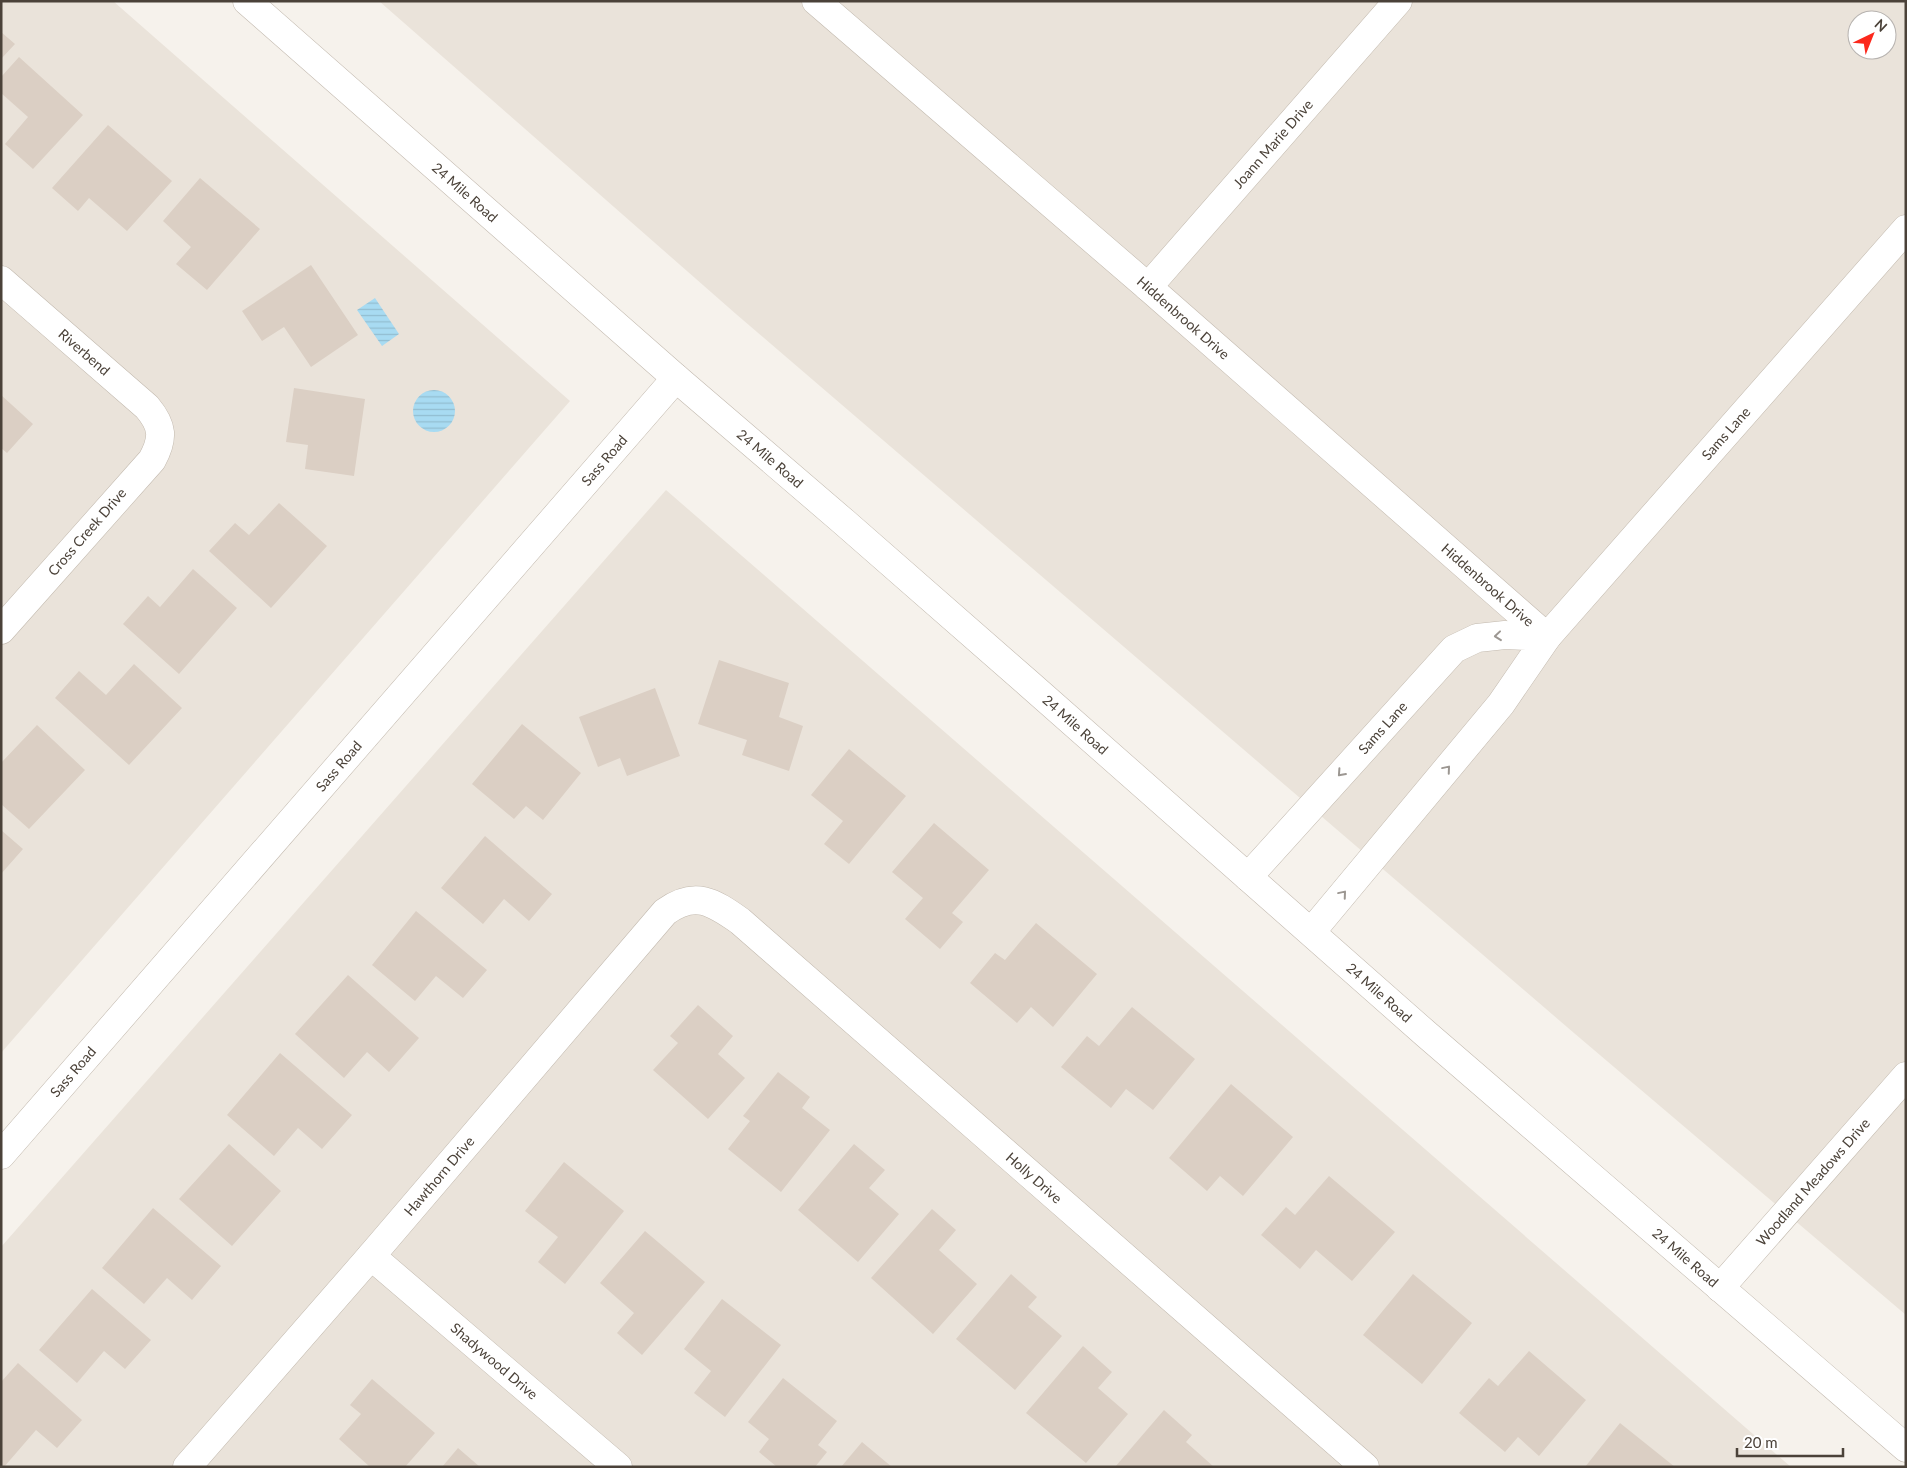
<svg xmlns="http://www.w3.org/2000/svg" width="1907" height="1468" viewBox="0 0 1907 1468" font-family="Lato,sans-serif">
<defs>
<pattern id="water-rules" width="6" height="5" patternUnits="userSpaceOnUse" patternTransform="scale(1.25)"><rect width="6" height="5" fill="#a8dbf2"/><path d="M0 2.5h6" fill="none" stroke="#92bdd0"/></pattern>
</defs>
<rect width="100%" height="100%" fill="#f6f2ec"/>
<path fill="#eae3da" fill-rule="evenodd" d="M1,1h112l457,400 -569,652z
M379,1h1527v1314l-332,-282 -838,-719zM1857,20h30v30h-30z
M666,490l1125,977h-1790v-220z"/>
<path fill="url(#water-rules)" d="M375,298l24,36 -17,12 -25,-36z
M413 411a21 21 0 1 1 42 0a21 21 0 1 1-42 0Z"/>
<path fill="#dbcfc4" d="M1,32l14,12 -14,15z
M19,57l64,58 -50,54 -28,-25 23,-27 -27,-24v-16z
M108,125l64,56 -45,50 -38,-33 -11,13 -26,-23z
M200,178l60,51 -53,61 -31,-26 15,-17 -28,-26z
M311,265l47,70 -47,32 -27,-40 -22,14 -20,-30z
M294,388l71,11 -11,77 -49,-7 3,-24 -22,-3z
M1,395l32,29 -26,29 -6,-5z
M279,503l48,43 -56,62 -62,-57 26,-28 14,12z
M193,569l44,39 -58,66 -56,-50 25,-28 12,11z
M719,660l70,23 -10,34 24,9 -14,45 -47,-16 5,-15 -49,-16z
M134,664l48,44 -53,57 -74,-67 24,-27 27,24z
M655,688l25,68 -53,20 -7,-18 -22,9 -19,-50z
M522,724l59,49 -38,47 -17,-14 -12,13 -42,-35z
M37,725l48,45 -56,59 -28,-25v-41z
M849,749l57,47 -57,68 -25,-20 19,-23 -32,-26z
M934,823l55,47 -37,43 11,9 -23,27 -35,-30 18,-21 -31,-26z
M1,830l22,19 -22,25z
M485,836l67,58 -23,27 -25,-22 -21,25 -42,-36z
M416,911l71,59 -24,28 -27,-22 -21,25 -43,-36z
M1036,923l61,51 -44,53 -22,-20 -14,16 -47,-40 25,-30 10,7z
M348,975l71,63 -30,34 -22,-20 -23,26 -49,-44z
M698,1005l35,31 -15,18 27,24 -37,41 -55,-49 25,-27 -8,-7z
M1132,1007l63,52 -42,51 -27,-21 -15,19 -50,-41 26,-31 12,10z
M280,1053l72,62 -30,34 -24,-21 -24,28 -47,-41z
M778,1072l32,25 -8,11 28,22 -49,62 -53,-43 22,-28 -7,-5z
M1231,1084l62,53 -50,59 -23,-20 -13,15 -38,-33z
M229,1144l52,47 -49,55 -53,-47z
M854,1144l31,26 -16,18 30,26 -41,48 -60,-52z
M564,1162l60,49 -59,73 -27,-22 20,-25 -33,-26z
M1329,1176l66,56 -43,49 -36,-31 -16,19 -39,-34 25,-28 9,8z
M153,1208l68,58 -29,34 -25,-22 -23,26 -42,-36z
M932,1209l24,21 -17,20 38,34 -44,50 -62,-56z
M645,1231l60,51 -63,73 -25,-22 17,-20 -34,-30z
M1011,1274l26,23 -9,10 34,29 -47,54 -59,-51z
M1413,1274l59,49 -50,61 -59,-49z
M92,1289l59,51 -26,29 -21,-18 -27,32 -38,-33z
M722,1299l59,46 -56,72 -31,-24 17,-22 -27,-22z
M1083,1346l29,26 -14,16 30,26 -42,49 -60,-50z
M1529,1351l57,49 -47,56 -21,-19 -13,15 -46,-39 30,-35 9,8z
M18,1363l64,57 -25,28 -21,-18 -32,37h-2l-1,-85z
M783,1378l54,43 -19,24 9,7 -12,15h-38l-18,-15 10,-13 -21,-17z
M372,1379l63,54 -30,34h-35l-31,-28 22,-25 -11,-9z
M1164,1410l28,25 -6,7 28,25h-99z
M1620,1423l55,44h-90z
M862,1442l30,25h-51z
M458,1448l22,19h-38z"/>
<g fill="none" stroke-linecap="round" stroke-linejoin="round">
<defs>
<g id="minor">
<path id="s1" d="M816,1l332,286 399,350 359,-408"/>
<path id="s2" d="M1,280l146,127c16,19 17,31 5,53l-151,170"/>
<path id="s3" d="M1148,287l250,-286"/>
<path id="s4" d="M1248,877l206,-228 23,-11 28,-3 42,2 -46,67 -189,227"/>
<path id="s5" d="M371,1256l247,211"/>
<path id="s6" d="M1720,1288l186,-212"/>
<path id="s7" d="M187,1467l184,-211 294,-344c30,-22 48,-10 75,9l625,546"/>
</g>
<g id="tertiary">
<path id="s8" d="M247,1l429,377 168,144 184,161 398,351 480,414"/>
<path id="s9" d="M1,1155l675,-777"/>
</g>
</defs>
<use href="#minor" stroke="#c2b9ae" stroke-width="29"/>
<use href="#tertiary" stroke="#c2b9ae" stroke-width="29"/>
<use href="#minor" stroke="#fff" stroke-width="28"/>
<use href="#tertiary" stroke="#fff" stroke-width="28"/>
</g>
<defs><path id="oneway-chevron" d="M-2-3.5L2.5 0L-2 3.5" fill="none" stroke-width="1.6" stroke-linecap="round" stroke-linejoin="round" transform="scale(1.25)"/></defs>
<g stroke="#9c9792">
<use href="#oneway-chevron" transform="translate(1498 636) rotate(174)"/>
<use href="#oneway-chevron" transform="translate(1447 769) rotate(-50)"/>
<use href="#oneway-chevron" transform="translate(1341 773) rotate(132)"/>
<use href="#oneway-chevron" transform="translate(1343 894) rotate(-50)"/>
</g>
<g text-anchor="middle" stroke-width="4" stroke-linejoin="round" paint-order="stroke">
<g font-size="14" fill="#4b4239" stroke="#fff">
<text dy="5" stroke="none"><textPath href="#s3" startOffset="190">Joann Marie Drive</textPath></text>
<text dy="5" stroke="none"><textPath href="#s8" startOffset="290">24 Mile Road</textPath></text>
<text dy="5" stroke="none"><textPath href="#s1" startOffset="485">Hiddenbrook Drive</textPath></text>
<text dy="5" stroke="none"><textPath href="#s2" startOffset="110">Riverbend</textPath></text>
<text dy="5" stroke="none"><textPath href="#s1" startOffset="1240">Sams Lane</textPath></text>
<text dy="5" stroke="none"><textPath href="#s8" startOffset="695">24 Mile Road</textPath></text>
<text dy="5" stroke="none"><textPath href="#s9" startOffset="920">Sass Road</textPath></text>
<text transform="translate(87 532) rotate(-49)" y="5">Cross Creek Drive</text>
<text dy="5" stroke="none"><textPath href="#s1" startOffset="890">Hiddenbrook Drive</textPath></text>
<text dy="5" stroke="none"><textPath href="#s8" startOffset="1100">24 Mile Road</textPath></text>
<text dy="5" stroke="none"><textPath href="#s4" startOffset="201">Sams Lane</textPath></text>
<text dy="5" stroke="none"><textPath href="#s9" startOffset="515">Sass Road</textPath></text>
<text dy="5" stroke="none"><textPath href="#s8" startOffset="1505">24 Mile Road</textPath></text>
<text dy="5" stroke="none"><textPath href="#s9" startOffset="110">Sass Road</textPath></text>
<text dy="5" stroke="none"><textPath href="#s7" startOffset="385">Hawthorn Drive</textPath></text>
<text dy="5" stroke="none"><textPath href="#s7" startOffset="1206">Holly Drive</textPath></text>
<text dy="5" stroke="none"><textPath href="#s6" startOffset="141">Woodland Meadows Drive</textPath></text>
<text dy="5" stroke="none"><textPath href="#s8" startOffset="1910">24 Mile Road</textPath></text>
<text dy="5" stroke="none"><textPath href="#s5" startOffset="162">Shadywood Drive</textPath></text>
</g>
</g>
<rect width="1907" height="1468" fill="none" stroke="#4b4239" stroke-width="5"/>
<g transform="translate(1872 35) rotate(43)"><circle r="24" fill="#ffffff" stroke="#b7b3b0"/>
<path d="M0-4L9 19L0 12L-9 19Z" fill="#fc281c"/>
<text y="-8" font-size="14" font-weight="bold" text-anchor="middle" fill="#4b4239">N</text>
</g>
<path d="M1737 1448v8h106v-8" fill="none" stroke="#4b4239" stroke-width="2.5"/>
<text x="1744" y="1448" font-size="15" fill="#4b4239" stroke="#ffffff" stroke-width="4" paint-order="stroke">20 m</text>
</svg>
